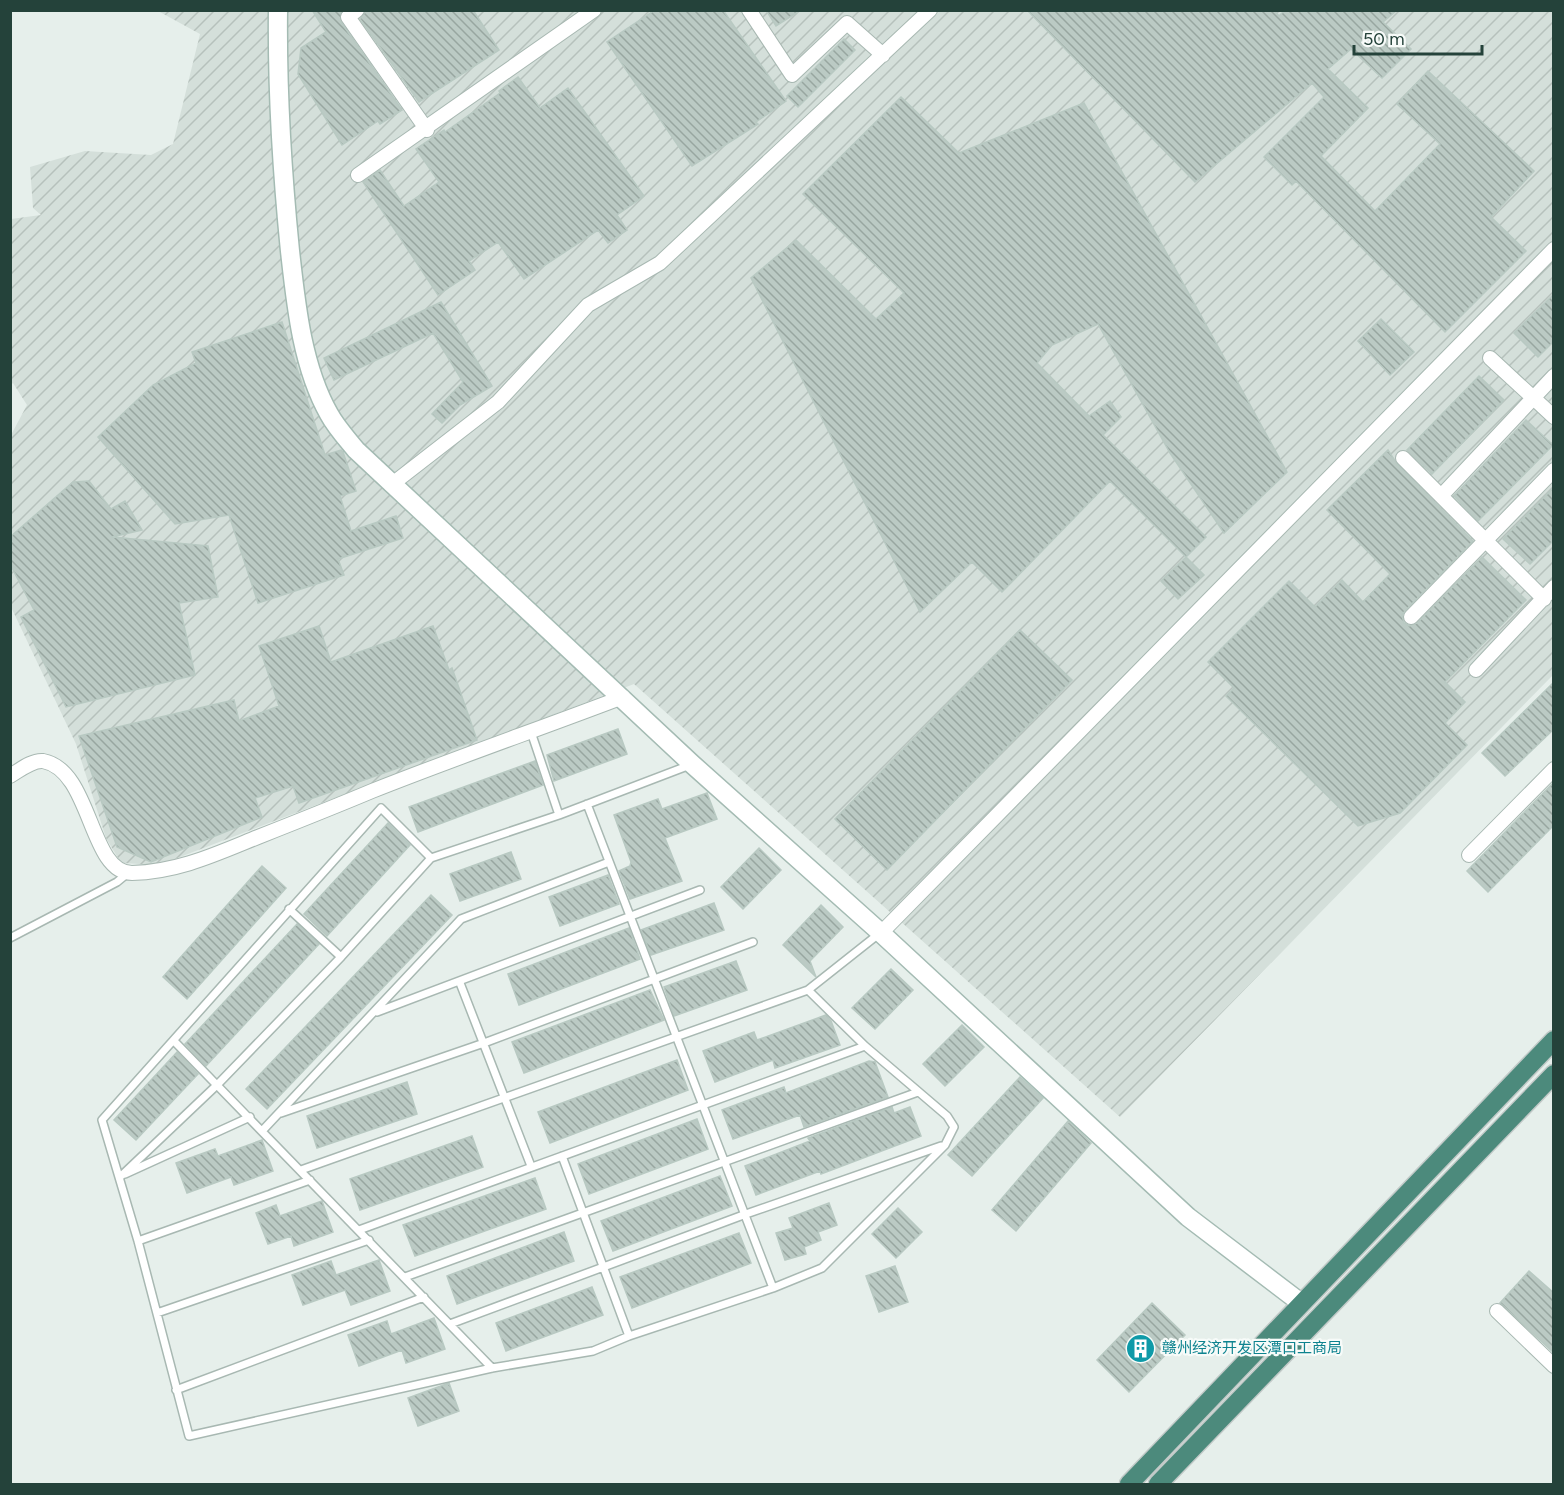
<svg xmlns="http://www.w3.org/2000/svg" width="1564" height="1495" viewBox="0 0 1564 1495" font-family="Figtree,'Noto Sans SC',sans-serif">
<defs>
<pattern id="industrial-furrows" width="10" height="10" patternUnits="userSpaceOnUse" patternTransform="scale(1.5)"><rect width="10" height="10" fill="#d4dfda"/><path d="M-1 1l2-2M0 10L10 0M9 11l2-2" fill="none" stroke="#b6c1bc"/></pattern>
<pattern id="building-back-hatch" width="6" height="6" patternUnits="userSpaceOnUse" patternTransform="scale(1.5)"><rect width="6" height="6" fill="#bbcac4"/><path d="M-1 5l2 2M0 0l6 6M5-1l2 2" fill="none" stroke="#98a6a0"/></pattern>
</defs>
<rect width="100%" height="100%" fill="#e6efeb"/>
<path fill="url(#industrial-furrows)" d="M158,11h1395v664l-433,442 -486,-433 -475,181 -38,-2 -15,-25 -30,-94 -65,-137v-172l16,-30 -14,-22 -2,2v-166l30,-4 -8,-7 -3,-41 55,-16 66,4 22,-11 27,-110z"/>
<path fill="url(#building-back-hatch)" stroke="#b8c9c2" stroke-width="1.5" d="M312,10h30l-1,12 61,88 -22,14 -2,-3 -36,24 -44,-71 3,-26 25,-16z
M366,10h107l26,40 -80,52 -59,-83z
M655,10h68l63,91 -30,21 2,2 -66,42 -85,-124z
M766,10h35l-25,16z
M1027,10h247l5,6 6,-6h112l-14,12 28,27 -29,29 -31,-29 -23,20 40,39 -47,48 54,55 65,-67 -43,-40 31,-33 106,100 -43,46 35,34 -81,81 -149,-151 -4,4 -28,-28 60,-60 -12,-14 -117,99z
M844,39l11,11 -57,57 -11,-11z
M518,77l22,31 28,-20 76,108 -27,19 10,15 -19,13 -10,-13 -74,49 -26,-37 -29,19 6,9 -37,25 -75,-113 17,-12 24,36 35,-24 -23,-33 28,-19 1,2 55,-39 -1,-2z
M901,97l58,56 125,-50 203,369 -63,61 -54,-80 -72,-129 -46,21 -15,18 52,53 21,-15 11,16 -18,18 103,102 -20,20 -76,-76 -108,111 -30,-30 -52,50 -169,-334 45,-38 80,79 28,-26 -101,-99z
M1554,294v47l-16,16 -24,-24z
M441,302l51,84 -32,19 -18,18 -10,-9 31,-32 -30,-49 -99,47 -10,-22z
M1381,319l33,33 -24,23 -32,-34z
M282,322l43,133 16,-5 2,2 13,39 -16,5 11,35 45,-15 7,22 -65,21 6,16 -86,28 -29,-88 -54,9 -77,-87 55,-52 43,-22 -4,-11z
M1479,376l25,24 -72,74 -25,-24z
M1526,420l27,25 -75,76 -24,-25z
M1388,450l9,14 76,77 -68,70 -3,4 2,8 5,3 8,-3 65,-66 44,43 -81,82 20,20 -20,21 22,22 -67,68 -42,13 -132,-130 8,-8 -26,-26 81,-81 26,26 27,-27 21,22 27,-28 -63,-64z
M89,481l22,28 14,-8 17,29 -30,7 96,9 10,51 -39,6 16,72 -129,32 -45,-90 13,-7 -24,-46v-27l63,-55z
M1554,487v53l-24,24 -27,-25z
M1186,557l18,18 -26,24 -17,-18z
M319,626l12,36 102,-36 16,44 3,-2 25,72 -178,63 -6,-17 -38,12 7,19 -111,45 -34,-15 -38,-111 155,-36 5,21 40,-15 -20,-60z
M1020,630l52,50 -185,190 -52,-51z
M1554,682v47l-49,47 -23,-23z
M618,729l9,25 -73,27 -7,-26z
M535,761l8,24 -125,47 -9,-25z
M1554,782v43l-66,67 -21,-21z
M707,793l10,26 -52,19 17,43 -52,18 -11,-28 11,-5 1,-4 -17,-47 44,-16 4,10z
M388,823l22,22 -83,91 -23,-22z
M759,848l22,22 -38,39 -22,-22z
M511,852l10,27 -61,22 -10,-27z
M262,866l24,22 -99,111 -24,-22z
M608,875l11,29 -59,22 -11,-29z
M431,895l21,20 -185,194 -21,-20z
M714,903l10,27 -73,25 -10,-25z
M821,905l22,22 -33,34 6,16 -33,-32z
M297,924l22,20 -113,122 -21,-22z
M629,928l11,31 -121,46 -11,-31z
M736,961l11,29 -73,26 -10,-29z
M891,969l22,21 -38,39 -23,-21z
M650,990l14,30 -140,53 -12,-31z
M826,1015l5,6 9,24 -65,23 -2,-8 -58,22 -12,-31 51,-19 3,8z
M962,1025l22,22 -39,39 -22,-22z
M177,1052l21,22 -62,66 -22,-20z
M677,1060l11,30 -138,53 -12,-31z
M869,1061l6,1 13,35 -84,30 -4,-12 -67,24 -11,-29 62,-23 2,6z
M1020,1077l23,21 -71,78 -24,-21z
M407,1082l10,32 -100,34 -10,-32z
M892,1107l2,6 16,-6 11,29 -100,38 -1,-3 -64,24 -11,-29 65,-25 -2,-3z
M697,1119l11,30 -119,45 -11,-30z
M1068,1121l23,22 -75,88 -24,-21z
M472,1136l11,31 -123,43 -10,-31z
M262,1140l11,31 -39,14 -3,-8 -44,16 -11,-30 39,-14 3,7z
M720,1176l12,30 -119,45 -12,-30z
M535,1178l11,31 -131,47 -12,-31z
M322,1201l11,31 -39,14 -3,-10 -23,8 -12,-31 20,-8 4,11z
M829,1203l8,22 -19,7 3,8 -17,7 2,7 -21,6 -9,-27 17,-5 -4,-10z
M898,1208l24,24 -26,26 -24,-24z
M564,1232l10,29 -117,43 -10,-28z
M739,1233l12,30 -119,45 -12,-31z
M379,1260l11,31 -39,14 -6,-15 -42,15 -11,-30 39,-14 5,14z
M895,1266l13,36 -29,10 -13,-36z
M1529,1271l25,22v60l-54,-50z
M592,1287l11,28 -97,36 -10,-28z
M1152,1303l33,32 -56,57 -32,-32z
M434,1318l11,31 -39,14 -4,-13 -43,16 -11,-31 39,-14 4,13z
M449,1383l10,28 -41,15 -10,-28z"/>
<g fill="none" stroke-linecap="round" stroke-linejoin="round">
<defs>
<path id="service" d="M531,732l28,83
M587,804l186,484
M431,858l-50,-50 -279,312 36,121 51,195 303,-68 101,-17 36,-15 144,-48 49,-20 123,-123 9,-18 -7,-11 -82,-70 -57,-56
M289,909l52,48
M10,938l107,-56 11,-9
M460,983l71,183
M377,1012l323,-122
M175,1042l317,326
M281,1113l203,-70 269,-101
M262,1131l199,-212 148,-57
M562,1156l67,180
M301,1170l507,-180 72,-57
M125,1174l125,-57
M120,1177l98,-93 123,-127 90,-99 128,-43 131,-50
M359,1230l506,-184
M138,1241l172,-61
M405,1277l513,-185
M157,1313l212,-73
M450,1324l296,-110 195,-68
M176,1390l248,-93"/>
<path id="minor" d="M357,10l-9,7 79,113
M749,10l43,65 55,-52 36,32
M358,175l236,-165
M1490,358l64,59
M1403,458l141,141
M391,485l107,-83 90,-97 72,-42 270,-253
M1441,496l113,-120
M1411,617l143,-147
M1476,670l78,-83
M10,776c10,-6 22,-16 33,-15 49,9 46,112 89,112 46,-1 84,-19 126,-36 38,-15 76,-30 114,-46 83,-33 167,-62 251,-94
M1469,855l85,-86
M881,933l673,-684
M1497,1311l57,55"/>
<path id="secondary" d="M278,10c-1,81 4,161 12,241 6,54 12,115 39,163 7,13 18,25 27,36l336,314 189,169 307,284 113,86"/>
<path id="trunk" d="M1129,1484l425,-444
M1158,1484l396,-410"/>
</defs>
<use href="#service" stroke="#a8b8b2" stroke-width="10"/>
<use href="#minor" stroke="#a8b8b2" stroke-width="16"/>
<use href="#secondary" stroke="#a4bbb3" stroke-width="21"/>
<use href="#trunk" stroke="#c2cac8" stroke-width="21"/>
<use href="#service" stroke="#fff" stroke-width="7"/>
<use href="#minor" stroke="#fff" stroke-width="14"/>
<use href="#secondary" stroke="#fff" stroke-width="18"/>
<use href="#trunk" stroke="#4c8a7c" stroke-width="18"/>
</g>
<defs>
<symbol id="building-disc" viewBox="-11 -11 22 22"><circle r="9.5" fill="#0f9aa8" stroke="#f7fbf9"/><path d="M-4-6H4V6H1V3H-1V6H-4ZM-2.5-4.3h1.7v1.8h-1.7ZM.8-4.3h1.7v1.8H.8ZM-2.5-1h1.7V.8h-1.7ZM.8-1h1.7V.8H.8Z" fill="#fff"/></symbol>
</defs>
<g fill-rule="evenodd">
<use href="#building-disc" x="1124" y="1332" width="33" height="33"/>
</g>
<g text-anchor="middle" stroke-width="4.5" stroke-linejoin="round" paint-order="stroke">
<g font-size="15" fill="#0d838f" stroke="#f7fbf9" text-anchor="start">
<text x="1162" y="1353">赣州经济开发区潭口工商局</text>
</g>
</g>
<rect width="1564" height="1495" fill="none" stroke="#24423a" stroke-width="24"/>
<path d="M1354 45v9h128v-9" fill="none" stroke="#24423a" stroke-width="3"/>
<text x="1363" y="45" font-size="18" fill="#24423a" stroke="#f7fbf9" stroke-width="4.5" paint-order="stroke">50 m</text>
</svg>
